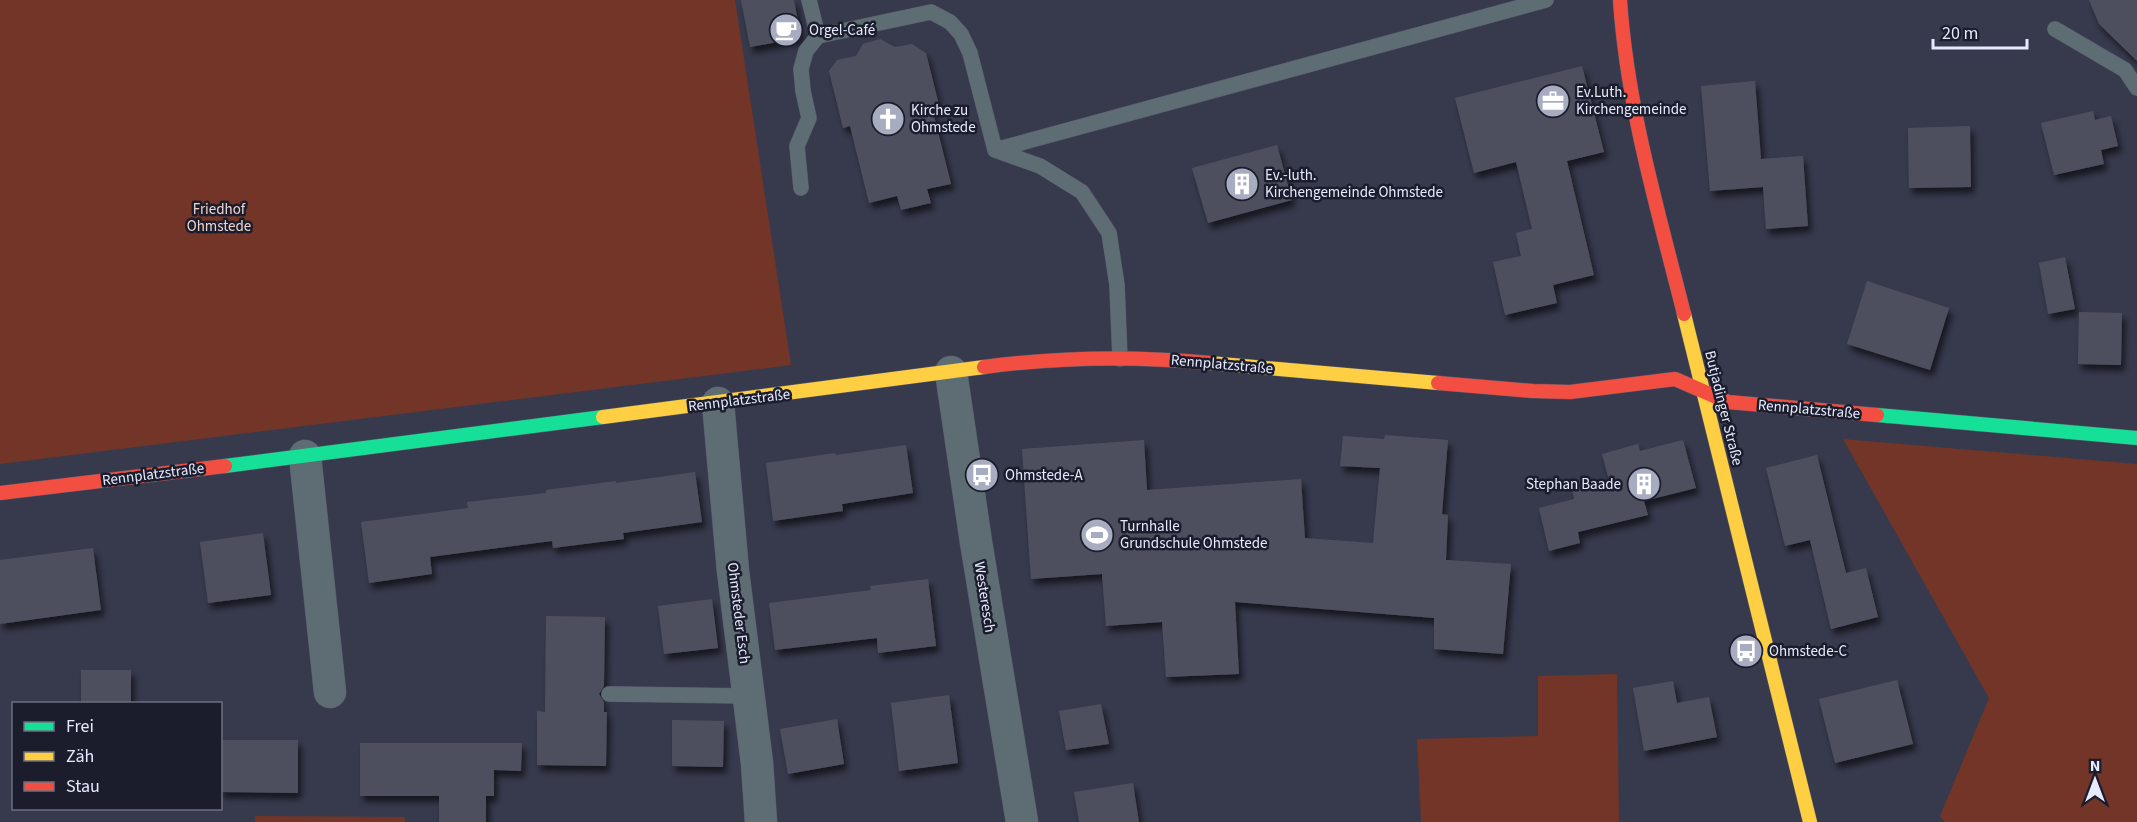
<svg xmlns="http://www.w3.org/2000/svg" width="2137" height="822" viewBox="0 0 2137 822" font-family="'Source Sans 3',sans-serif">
<defs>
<filter id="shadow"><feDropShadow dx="3.5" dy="6" stdDeviation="3" flood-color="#0009"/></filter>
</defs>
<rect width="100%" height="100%" fill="#373a4d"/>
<path fill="#723527" d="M0,0h735l56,365 -791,99z
M1843,439l294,25v358h-192l-5,-6 49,-118z
M1617,674l2,148h-198l-4,-83 121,-3v-60z
M255,816l150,1v5h-150z"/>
<path fill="#4e505f" filter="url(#shadow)" d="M741,0h53l7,38 -51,9z
M2089,0h48v61l-38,-37z
M880,39l15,8 17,-3 14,9 13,52 -7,3 19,76 -24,5 4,14 -30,7 -4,-14 -28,7 -19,-77 -7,2 -14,-57 8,-11 19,-4 7,-12z
M1582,66l22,86 -37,9 27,114 -41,10 4,18 -52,12 -12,-53 28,-6 -5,-23 16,-4 -16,-67 -42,11 -19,-75z
M1755,81l6,78 42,-3 5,70 -42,3 -3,-42 -53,4 -9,-105z
M2093,111l2,9 16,-4 7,30 -17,4 3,14 -50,11 -13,-52z
M1970,126l1,61 -62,1 -1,-60z
M1277,145l15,55 -84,23 -16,-55z
M2065,257l10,52 -27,5 -9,-51z
M1867,281l82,27 -19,62 -83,-26z
M2079,312l43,1 -1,52 -43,-1z
M1385,435l63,5 -6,74 6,1 -2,45 65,4 -8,90 -69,-5v-31l-199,-16 4,72 -73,3 -4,-55 -56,4 -4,-52 -71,5 -9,-130 122,-9 3,50 154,-11 4,59 68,5 7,-75 -40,-2 3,-30 41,3z
M1683,440l13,48 -52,13 4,14 -70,17 2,11 -31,8 -10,-43 35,-9 -2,-10 37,-9 -7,-26 36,-10 2,7z
M906,445l7,48 -71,11 1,7 -70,10 -7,-58 69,-10 1,2z
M1817,455l29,118 20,-5 12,49 -47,12 -21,-89 -25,6 -19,-78z
M695,472l7,50 -79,11 1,6 -71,9 -1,-7 -122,16 2,17 -63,9 -8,-61 107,-14 -1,-6 79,-9v-3l70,-9v2z
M263,533l8,62 -63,8 -8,-61z
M93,548l8,62 -101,14v-64z
M928,579l8,67 -58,7 -1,-15 -102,12 -6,-47 102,-13 -1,-4z
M712,599l6,49 -54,6 -6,-48z
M546,616l59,1 -1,69 -5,8 5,8v10h3l-1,54 -69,-1v-54l8,1z
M81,670h50v34h-50z
M1897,680l16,64 -78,19 -16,-64z
M1673,681l4,22 32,-6 8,40 -73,14 -11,-63z
M949,695l9,68 -59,8 -8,-68z
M1101,704l8,40 -43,6 -7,-39z
M837,719l7,45 -56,10 -8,-45z
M672,720l52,1 -1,46 -51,-1z
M220,740h78v53l-78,-1z
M360,743h162l-1,28 -27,-1v26h-8v26h-47v-26h-79z
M1133,783l6,39h-60l-5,-30z"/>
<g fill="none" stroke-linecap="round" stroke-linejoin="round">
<defs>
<path id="lane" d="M809,0l9,36
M2055,29l70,41 12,18
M995,150l551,-150
M801,188l-4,-42 12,-28 -6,-27 -2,-22 5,-18 12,-15 113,-24 19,10 11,12 9,19 25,97 45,16 42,26 27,41 8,52 3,74
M609,694l141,2"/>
<path id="street" d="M951,372l25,170 46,280
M718,403l15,168 24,192 4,59
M305,456l25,236"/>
<path id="fast" d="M1877,415l260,23
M225,466l378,-49"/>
<path id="slow" d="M1684,314l126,508
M1210,363l228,20
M603,417l381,-50"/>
<path id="jam" d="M1620,0c7,107 38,210 64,314
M984,367c75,-10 152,-11 226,-4
M1438,383l95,8 37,1 105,-13 53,23 149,13
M0,493l225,-27"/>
</defs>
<use href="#lane" stroke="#555868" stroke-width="16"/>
<use href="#street" stroke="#555868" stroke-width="33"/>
<use href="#fast" stroke="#555868" stroke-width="15"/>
<use href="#slow" stroke="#555868" stroke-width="15"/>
<use href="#jam" stroke="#555868" stroke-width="15"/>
<use href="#lane" stroke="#5e6d74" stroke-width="15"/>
<use href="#street" stroke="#5e6d74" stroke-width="32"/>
<use href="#fast" stroke="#16e098" stroke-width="14"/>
<use href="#slow" stroke="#ffcf43" stroke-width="14"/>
<use href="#jam" stroke="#f24e42" stroke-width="14"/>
</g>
<defs>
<symbol id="cafe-disc" viewBox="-11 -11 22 22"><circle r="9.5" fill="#a8acc1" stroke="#1b1d2c"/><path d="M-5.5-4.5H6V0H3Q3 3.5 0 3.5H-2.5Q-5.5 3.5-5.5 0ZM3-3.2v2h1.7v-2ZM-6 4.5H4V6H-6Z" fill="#fff"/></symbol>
<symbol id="office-disc" viewBox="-11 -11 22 22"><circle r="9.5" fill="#a8acc1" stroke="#1b1d2c"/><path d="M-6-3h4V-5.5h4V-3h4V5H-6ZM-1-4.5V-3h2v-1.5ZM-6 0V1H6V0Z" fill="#fff"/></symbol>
<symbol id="church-disc" viewBox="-11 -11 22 22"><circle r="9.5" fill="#a8acc1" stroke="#1b1d2c"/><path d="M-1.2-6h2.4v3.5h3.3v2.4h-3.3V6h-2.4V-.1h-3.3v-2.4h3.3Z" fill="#fff"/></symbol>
<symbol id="building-disc" viewBox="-11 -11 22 22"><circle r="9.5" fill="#a8acc1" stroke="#1b1d2c"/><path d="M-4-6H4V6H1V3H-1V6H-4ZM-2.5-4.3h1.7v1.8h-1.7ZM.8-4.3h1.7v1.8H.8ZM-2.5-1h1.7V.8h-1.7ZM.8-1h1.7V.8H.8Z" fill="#fff"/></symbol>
<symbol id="bus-disc" viewBox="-11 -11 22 22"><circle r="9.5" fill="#a8acc1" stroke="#1b1d2c"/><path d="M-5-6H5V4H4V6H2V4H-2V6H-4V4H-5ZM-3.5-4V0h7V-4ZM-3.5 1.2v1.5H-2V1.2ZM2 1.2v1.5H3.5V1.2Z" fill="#fff"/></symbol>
<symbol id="stadium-disc" viewBox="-11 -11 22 22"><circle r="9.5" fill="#a8acc1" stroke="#1b1d2c"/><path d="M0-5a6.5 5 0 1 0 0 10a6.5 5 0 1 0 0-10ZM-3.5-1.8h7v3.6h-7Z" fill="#fff"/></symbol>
</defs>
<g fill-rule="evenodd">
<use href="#cafe-disc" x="767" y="11" width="38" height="38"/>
<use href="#office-disc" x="1534" y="82" width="38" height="38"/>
<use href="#church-disc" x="869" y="100" width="38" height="38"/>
<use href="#building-disc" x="1223" y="165" width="38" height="38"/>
<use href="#bus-disc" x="963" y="456" width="38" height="38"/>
<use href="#building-disc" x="1625" y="465" width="38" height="38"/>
<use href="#stadium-disc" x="1078" y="516" width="38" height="38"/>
<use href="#bus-disc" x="1727" y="632" width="38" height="38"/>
</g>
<g text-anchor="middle" stroke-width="5" stroke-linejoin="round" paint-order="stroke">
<g font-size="15" fill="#e5eaff" stroke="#1b1d2c" text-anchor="start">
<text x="809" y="35">Orgel-Café</text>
<text x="1576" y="97">Ev.Luth.<tspan x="1576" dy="17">Kirchengemeinde</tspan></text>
<text x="911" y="115">Kirche zu<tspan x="911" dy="17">Ohmstede</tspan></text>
<text x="1265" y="180">Ev.-luth.<tspan x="1265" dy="17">Kirchengemeinde Ohmstede</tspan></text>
<text x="1005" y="480">Ohmstede-A</text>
<text x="1621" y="489" text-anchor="end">Stephan Baade</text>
<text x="1120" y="531">Turnhalle<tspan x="1120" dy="17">Grundschule Ohmstede</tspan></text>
<text x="1769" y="656">Ohmstede-C</text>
</g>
<g font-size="15" fill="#efd5ce" stroke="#1b1d2c">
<text x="219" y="214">Friedhof<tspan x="219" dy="17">Ohmstede</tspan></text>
</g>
<g font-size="15" fill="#e5eaff" stroke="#1b1d2c">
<text transform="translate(1222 364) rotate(5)" y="5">Rennplatzstraße</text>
<text transform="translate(739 400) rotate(-7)" y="5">Rennplatzstraße</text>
<text transform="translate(1724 408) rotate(76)" y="5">Butjadinger Straße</text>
<text transform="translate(1809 409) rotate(5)" y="5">Rennplatzstraße</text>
<text transform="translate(153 474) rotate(-7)" y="5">Rennplatzstraße</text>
<text transform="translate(985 597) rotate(81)" y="5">Westeresch</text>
<text transform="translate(739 613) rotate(83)" y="5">Ohmsteder Esch</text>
</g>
</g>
<rect x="12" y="702" width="210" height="108" fill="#1b1d2c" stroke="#6c6f80" stroke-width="1.5"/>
<rect x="24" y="722" width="30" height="9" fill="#16e098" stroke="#6c6f80" stroke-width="1.5"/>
<text x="66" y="732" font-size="18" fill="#e5eaff">Frei</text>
<rect x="24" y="752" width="30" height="9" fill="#ffcf43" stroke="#6c6f80" stroke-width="1.5"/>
<text x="66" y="762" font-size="18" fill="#e5eaff">Zäh</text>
<rect x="24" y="782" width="30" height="9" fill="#f24e42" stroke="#6c6f80" stroke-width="1.5"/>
<text x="66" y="792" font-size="18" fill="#e5eaff">Stau</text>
<g transform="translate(2095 780)" stroke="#1b1d2c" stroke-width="4.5" paint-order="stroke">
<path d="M0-4.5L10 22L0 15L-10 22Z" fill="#e5eaff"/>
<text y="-9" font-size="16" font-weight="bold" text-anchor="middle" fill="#e5eaff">N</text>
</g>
<path d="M1933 39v9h94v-9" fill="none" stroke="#e5eaff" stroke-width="3"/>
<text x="1942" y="39" font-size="18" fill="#e5eaff" stroke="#1b1d2c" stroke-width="4.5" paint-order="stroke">20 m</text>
</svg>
